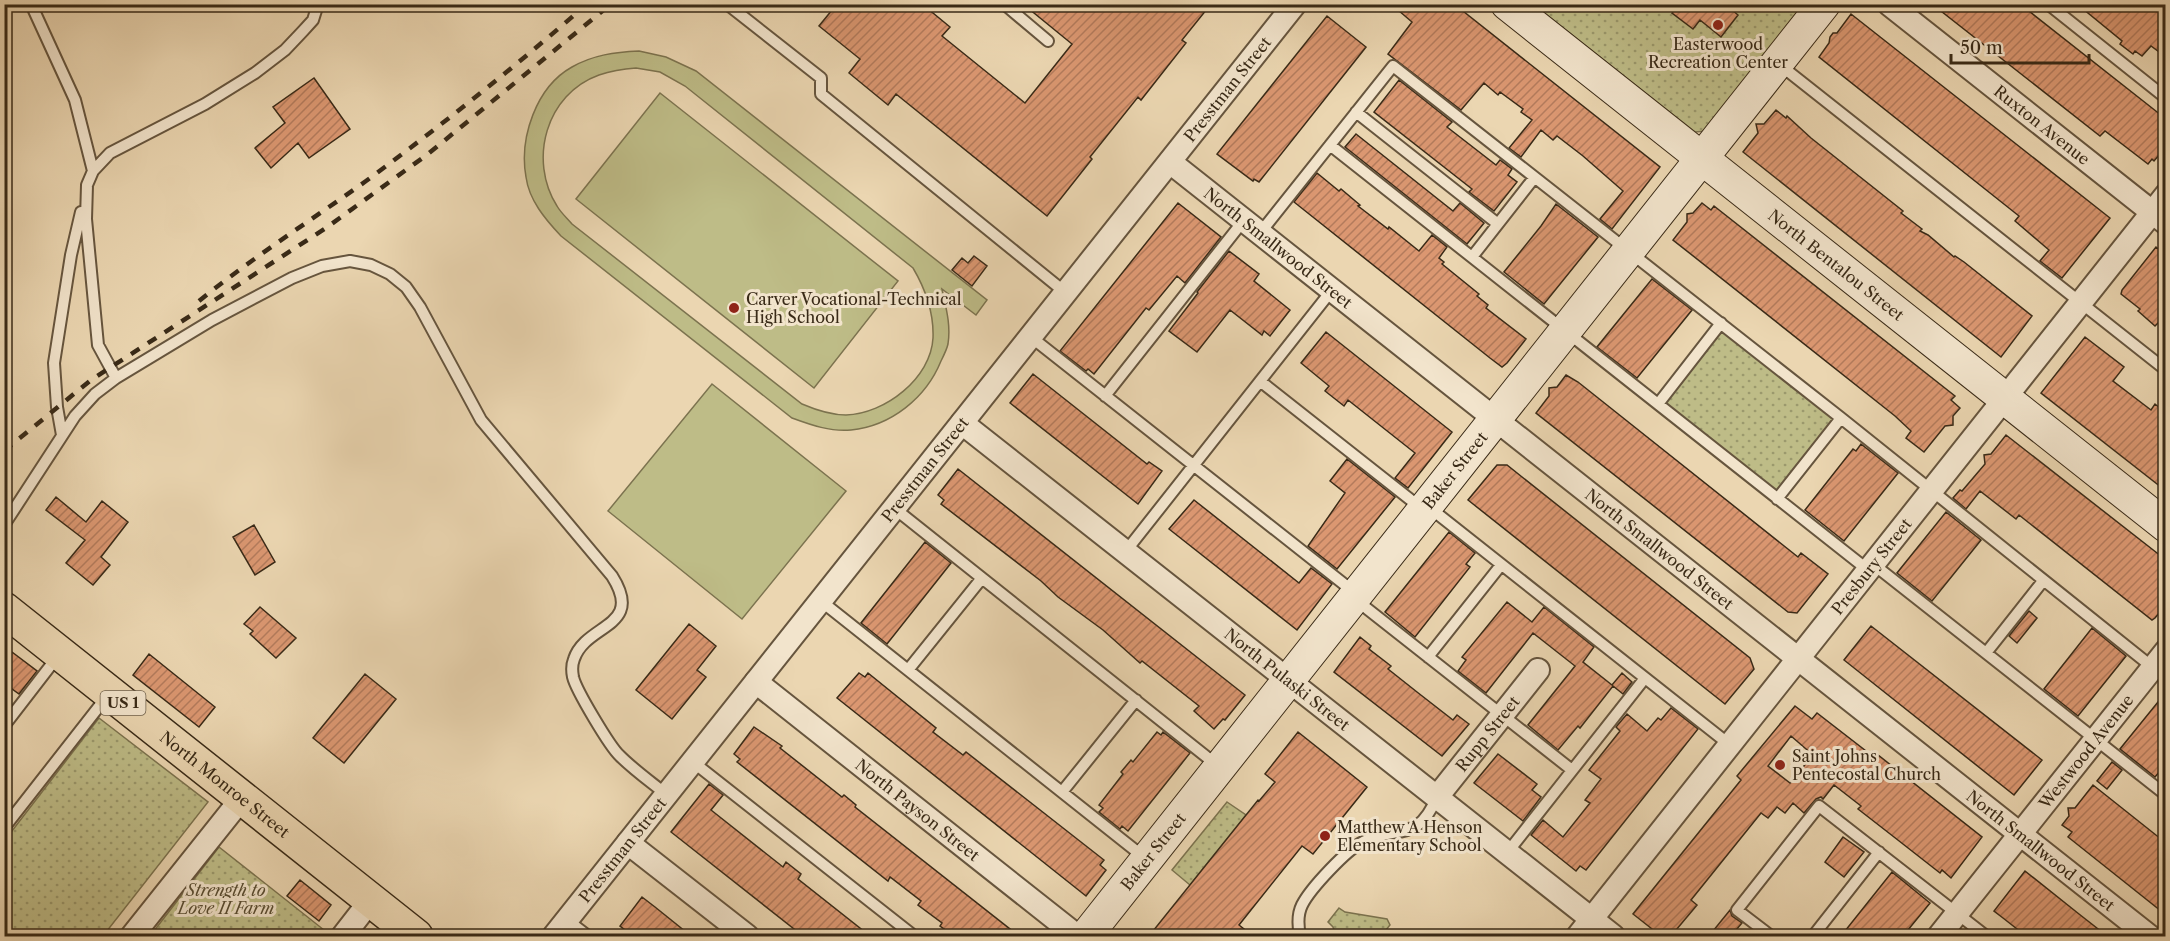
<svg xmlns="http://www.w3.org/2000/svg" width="2170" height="941" viewBox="0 0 2170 941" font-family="'Libre Caslon Text',serif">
<defs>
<pattern id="green-dots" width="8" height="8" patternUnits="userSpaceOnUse" patternTransform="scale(1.5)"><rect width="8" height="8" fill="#bebc87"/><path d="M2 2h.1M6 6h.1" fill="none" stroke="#9b996d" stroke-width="1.8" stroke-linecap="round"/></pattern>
<pattern id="building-hatch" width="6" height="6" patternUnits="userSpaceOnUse" patternTransform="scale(1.5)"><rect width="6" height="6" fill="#db9771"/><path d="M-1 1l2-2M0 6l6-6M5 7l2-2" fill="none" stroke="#b37b5c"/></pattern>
</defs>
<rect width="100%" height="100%" fill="#ebd6b1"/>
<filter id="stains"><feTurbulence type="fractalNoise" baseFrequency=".00333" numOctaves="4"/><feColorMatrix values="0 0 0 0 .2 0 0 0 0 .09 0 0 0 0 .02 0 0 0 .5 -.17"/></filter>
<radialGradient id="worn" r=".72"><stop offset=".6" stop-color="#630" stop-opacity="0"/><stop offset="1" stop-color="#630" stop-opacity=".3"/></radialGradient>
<path fill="url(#green-dots)" stroke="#7c734f" stroke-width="1.5" d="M1534,5h272l-100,126 -11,1z
M1722,331l113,89 -58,74 -113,-89z
M99,718l109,84 -105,134h-98v-96z
M1227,802l19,13 -56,70 -18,-15z
M219,847l105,83 -5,6h-169z
M1339,908l6,4 42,7 3,6 -9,11h-45l-3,-9 -5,-5z"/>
<path fill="#bebc87" stroke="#7c734f" stroke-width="1.5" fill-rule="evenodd" d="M639,51l27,6 30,14 291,229 -11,15 -34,-26c4,19 9,36 6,55 -1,5 -4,11 -7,17 -15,37 -50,65 -90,69 -20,2 -40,-5 -59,-12l-231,-182c-16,-17 -32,-36 -35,-59 -7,-39 10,-90 46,-110 21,-12 43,-15 67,-16zM636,68l24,4 25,14 228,182c13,22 21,44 20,70 -2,40 -48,76 -87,77 -15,0 -30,-5 -44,-11l-230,-180c-5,-6 -11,-11 -15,-18 -29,-46 -11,-112 42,-131 12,-4 24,-6 37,-7z
M660,93l238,188 -84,107 -238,-189z
M712,384l134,107 -104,128 -134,-108z"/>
<path fill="url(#building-hatch)" stroke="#392a17" stroke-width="1.5" fill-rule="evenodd" d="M837,4h85l28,23 -8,9 83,67 47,-59 -49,-40h188l-29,36 4,3 -45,57 -3,-3 -48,60 2,2 -45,57 -151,-122 -8,11 -39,-32 11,-14 -41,-33z
M1391,4h63l206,163 -48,62 -12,-10 23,-28 -40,-35 -26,-20 -4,4 -12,-10 -20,27 -12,-9 23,-28 -11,-8 2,-3 -23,-17 -2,3 -14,-12 -23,27 -73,-56 24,-32z
M1679,4h46l13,11 -17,22 -21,-17 -7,9 -21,-16z
M1932,4h88l146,115v28l-12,14 -2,-2 -4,5 -43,-33 -5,5z
M2077,4h89v53l-15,-11 -9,10 -7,-5 -2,3 -13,-10 2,-3z
M1851,14l259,204 -48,60 -22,-17 9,-11 -34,-29 4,-5 -200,-159 10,-14 1,-6 3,-4h4z
M1327,16l39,31 -107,135 -5,-3 -1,2 -36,-27z
M314,78l36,51 -41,29 -11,-15 -27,25 -16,-20 30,-25 -12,-16z
M1399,80l53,42 -5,5 49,38 4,-5 12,9 -4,6 9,7 -23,29 -25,-19 3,-3 -98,-77z
M1776,110l10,8 1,-2 24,22 92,73 -2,2 21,16 -2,2 8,4 26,22 1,-1 9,6 68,54 -31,41 -258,-205 15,-19 -2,-9h8z
M1356,134l97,77 7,-8 24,20 -17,21 -122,-97z
M1317,173l22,18 2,-2 19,16 -2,1 30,23 1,-2 30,24 13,-16 15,12 -8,11 5,4 -2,2 37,30 -2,2 11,9 -2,3 40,31 -19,24 -5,4 -12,-9 -196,-156z
M1178,203l43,34 -36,46 -8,-7 -28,34 -3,-2 -52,66 -6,-5 -2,2 -26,-20z
M1702,203l9,7 3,-4 241,190 -4,4 9,8 -7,8v9l-8,1 -21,26 -18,-14 5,-7 -16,-15 -222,-176 14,-18v-8l6,-1z
M1556,204l42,33 -54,67 -40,-32 37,-46z
M2156,247l10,8v74l-8,-6 -3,3 -17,-15 2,-2 -19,-15 1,-4z
M1229,251l30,23 -5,7 36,29 -20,26 -6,-5 -2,4 -32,-25 -33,42 -28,-21 29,-38 -1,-1z
M974,256l13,10 -15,20 -20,-16 10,-12 6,5z
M1652,279l40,31 -55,68 -40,-31z
M1326,332l126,100 -44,56 -13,-10 20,-25 -67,-53 -4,6 -19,-15 4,-5 -28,-23z
M2085,337l39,30 -11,14 38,29 4,-6 11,9v78l-125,-98z
M1033,374l114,90 2,-2 13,9 -24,33 -128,-101z
M1566,375l12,7 220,175 3,-4 27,21 -31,39 -9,-1 -252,-199 13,-17v-8l8,-1z
M2006,435l160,125v45l-11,13 -3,2 -133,-105 -3,4 -36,-28 -14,18 -13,-11 7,-8 2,1 23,-27 -1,-9 7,-1z
M1861,444l37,29 -54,68 -39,-31 48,-61 3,2z
M1347,459l48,38 -58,72 -29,-23 37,-53 -15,-12z
M1497,465h10l243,193 4,11 -29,35 -257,-204z
M958,469l287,226 -20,25 -2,-1 -9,10 -20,-18 5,-5 -57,-45 -2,2 -37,-33 -45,-33 -17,-16 -100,-77 3,-4 -6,-5z
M56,497l30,25 16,-21 26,21 -27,35 9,8 -17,20 -27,-22 19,-23 -39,-30z
M1194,500l105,83 12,-15 21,16 -35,46 -128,-101z
M1946,512l35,28 -49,61 -35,-28z
M254,525l21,37 -20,13 -22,-38z
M1449,532l26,21 -9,11 4,3 -55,70 -30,-25z
M925,542l26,21 -64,81 -26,-21z
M1507,602l25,20 12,-15 50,40 -11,15 29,23 10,-12 10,9 -9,12 -10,-8 -33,42 -2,-2 -20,24 -30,-25 47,-59 -42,-33 -47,60 -28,-22 8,-11 -4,-3z
M260,607l36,31 -20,20 -26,-24 3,-3 -9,-7z
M2029,611l8,7 -20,25 -8,-7z
M689,624l27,22 -19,24 9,7 -34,42 -36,-29z
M1871,626l171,134 -28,35 -170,-135z
M2092,628l34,28 -48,60 -34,-27z
M1360,637l11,9 -2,3 22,17 -3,3 29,23 36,28 4,-5 12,9 -27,32 -108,-84z
M4,646l33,25 -18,23 -15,-11z
M149,654l66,53 -16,20 -66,-52z
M859,673l6,4 3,-4 68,55 -3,4 30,23 3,-3 138,108 -4,5 6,5 -20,26 -249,-198z
M365,674l31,25 -52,64 -31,-25z
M2166,692v72l-11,13 -35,-28z
M1795,706l17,13 5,-6 53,41 3,-3 109,86 -31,41 -9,-8 -2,3 -46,-36 -36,-28 3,-3 -27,-21 -11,14 -2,-2 -5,2 -12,14 -11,-10 -8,10 -8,-6 -9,11 -7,-5 -70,87 6,5 -26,31h-10l-28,-22 108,-134 -4,-4zM1791,736l22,19 -23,28 -22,-17z
M1671,708l27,21 -112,141 -6,-4 -4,5 -45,-36 12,-15 20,17 27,-34 -5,-3 16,-21 -12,-9 31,-39 -4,-4 11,-13 20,17 11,-13 3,2z
M754,727l28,19 -2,2 62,49 2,-2 12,10 -1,2 164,129h-65l-14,-10 2,-3 -24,-18 3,-4 -31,-24 -2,4 -151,-119 3,-3 -6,-5z
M1157,732l4,3 2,-3 27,21 -62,78 -6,-5 -2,3 -21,-17 4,-4 -4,-3 24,-31 -2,-2 10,-12 2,2z
M1298,732l69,55 -54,67 -11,-8 -63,79 14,11h-104l109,-136 1,1 16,-19 -10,-8z
M1498,754l39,30 -5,6 9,7 -18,24 -49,-38z
M2112,762l10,8 -15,19 -10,-8z
M709,784l14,11 -12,15 72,57 3,-5 15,12 -3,5 72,57h-67l-132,-104z
M2093,785l73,58v72l-98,-78 4,-5 -10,-7 7,-9 -1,-8h7z
M1843,837l21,15 -20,25 -19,-15z
M2025,871l54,43 28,22h-81l-23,-18 -9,-7z
M1892,872l38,31 -27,33h-62z
M300,880l31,25 -12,16 -32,-25z
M642,897l13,10 36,29h-58l-13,-10z
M1730,910l2,6 10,7 -11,13h-22z"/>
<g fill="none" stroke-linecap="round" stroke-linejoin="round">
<defs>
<path id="lane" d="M31,4l44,96 18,71
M727,4l94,74v16l245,199
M1004,4l44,37
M2048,4l118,94
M1780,65l386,305
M1356,112l142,112
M1330,145l538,425
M1260,233l133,-167 448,352 325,260
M1472,257l62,-79
M1031,337l323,255
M116,378l-18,-33 -12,-126 1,-34 6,-14 17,-18 95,-49 50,-31 30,-23 18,-19 10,-11 5,-16
M1260,381l161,127
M1105,396l139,-176
M1658,404l63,-81
M62,435l-5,-28 -3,-44 17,-108 10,-43
M1777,499l64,-81
M894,508l324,258
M1430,508l300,237
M4,525l71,-109 20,-22 21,-16 96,-58 80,-42 30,-12 28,-5 21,4 19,9 16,13 14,20 61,113 131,156c33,52 -26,47 -38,83 -2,5 -2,13 -1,18 3,13 37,70 47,79 14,14 31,26 47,39
M1126,551l206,-261
M1873,564l293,231
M1356,600l216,170
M821,601l324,257
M1986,653l57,-72
M1428,657l73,-92
M908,670l74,-92
M4,726l54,-70
M693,762l221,174
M1062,792l74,-92
M4,828l104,-133
M1507,853l138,-175
M567,920l21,16
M1300,936c-2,-10 -3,-21 2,-31 8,-16 45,-56 61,-63 36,-18 54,2 74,-45
M1771,936l-34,-26 82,-104 167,130
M1813,936l66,-84
M2164,936l2,-2"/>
<g id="street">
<path id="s1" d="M1889,4l277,219"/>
<path id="s2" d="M1170,162l979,774"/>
<path id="s3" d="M962,423l651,513"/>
<path id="s4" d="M756,682l321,254"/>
<path id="s5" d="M1437,797l101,-127"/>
<path d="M628,843l119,93"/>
<path d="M132,936l110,-138"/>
<path d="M343,936l28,-36"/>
<path id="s6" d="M554,936l741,-932"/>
<path id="s7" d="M1578,936l588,-741"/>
<path id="s8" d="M1939,936l227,-285"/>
</g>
<g id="secondary">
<path id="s9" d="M1507,4l659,522"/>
<path id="s10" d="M1086,936l738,-932"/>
</g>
<g id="primary">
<path id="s11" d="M4,609l412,327"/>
</g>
</defs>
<use href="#lane" stroke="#66553e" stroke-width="14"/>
<use href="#street" stroke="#66553e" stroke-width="26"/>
<use href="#secondary" stroke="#392a17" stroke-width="34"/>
<use href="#primary" stroke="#392a17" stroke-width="36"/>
<use href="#lane" stroke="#f2e4cc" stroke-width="10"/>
<use href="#street" stroke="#f2e4cc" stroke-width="22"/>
<use href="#secondary" stroke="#f2e4cc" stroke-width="32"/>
<use href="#primary" stroke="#ebd6b1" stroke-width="33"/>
<path stroke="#392a17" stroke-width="4.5" stroke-dasharray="10 10" stroke-linecap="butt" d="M199,301c53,-43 111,-80 167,-120 76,-56 150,-115 221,-177
M4,451l87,-71 235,-152 102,-74 183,-150"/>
</g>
<g fill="#8f2418" stroke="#f2e4cc" stroke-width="2">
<circle cx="1718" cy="25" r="6"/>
<circle cx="734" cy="308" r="6"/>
<circle cx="1780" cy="765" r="6"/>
<circle cx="1325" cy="836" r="6"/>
</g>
<g text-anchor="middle" stroke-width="6" stroke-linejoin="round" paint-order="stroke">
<rect fill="#f2e4cc" stroke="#70624d" stroke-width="1.5" x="100.5" y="691" width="45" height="24" rx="4.5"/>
<g font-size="15" font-weight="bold" fill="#392a17">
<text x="123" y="708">US 1</text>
</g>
<g font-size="16" fill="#392a17" stroke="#f2e4cc" text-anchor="start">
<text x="1718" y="50" text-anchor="middle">Easterwood<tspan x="1718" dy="18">Recreation Center</tspan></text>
<text x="746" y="305">Carver Vocational-Technical<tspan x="746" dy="18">High School</tspan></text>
<text x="1792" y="762">Saint Johns<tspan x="1792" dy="18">Pentecostal Church</tspan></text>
<text x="1337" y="833">Matthew A Henson<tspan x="1337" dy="18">Elementary School</tspan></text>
</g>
<g font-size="16" fill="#392a17" stroke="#f2e4cc">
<text dy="6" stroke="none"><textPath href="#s6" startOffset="1082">Presstman Street</textPath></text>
<text dy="6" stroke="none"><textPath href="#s1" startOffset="195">Ruxton Avenue</textPath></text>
<text dy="6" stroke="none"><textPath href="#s2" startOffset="138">North Smallwood Street</textPath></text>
<text dy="6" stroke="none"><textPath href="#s9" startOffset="420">North Bentalou Street</textPath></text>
<text dy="6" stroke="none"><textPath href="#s6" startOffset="596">Presstman Street</textPath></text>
<text dy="6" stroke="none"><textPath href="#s10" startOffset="594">Baker Street</textPath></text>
<text dy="6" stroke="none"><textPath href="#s2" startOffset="624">North Smallwood Street</textPath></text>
<text dy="6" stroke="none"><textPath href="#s7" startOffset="472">Presbury Street</textPath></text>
<text dy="6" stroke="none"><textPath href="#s3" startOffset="414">North Pulaski Street</textPath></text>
<text dy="6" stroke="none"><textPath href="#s5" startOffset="81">Rupp Street</textPath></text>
<text dy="6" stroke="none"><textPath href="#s8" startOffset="236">Westwood Avenue</textPath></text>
<text dy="6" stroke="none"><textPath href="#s11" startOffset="282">North Monroe Street</textPath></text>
<text dy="6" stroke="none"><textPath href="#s4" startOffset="206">North Payson Street</textPath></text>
<text dy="6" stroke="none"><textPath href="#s6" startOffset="110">Presstman Street</textPath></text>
<text dy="6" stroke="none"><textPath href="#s2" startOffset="1110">North Smallwood Street</textPath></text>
<text dy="6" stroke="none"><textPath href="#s10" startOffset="108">Baker Street</textPath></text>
</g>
<g font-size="16" font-style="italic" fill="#5a4e33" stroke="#f2e4cc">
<text x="226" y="896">Strength to<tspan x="226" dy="18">Love II Farm</tspan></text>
</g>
</g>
<rect width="2170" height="941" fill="none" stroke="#ebd6b1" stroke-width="24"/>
<rect x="6" y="6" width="2158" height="929" fill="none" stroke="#392a17" stroke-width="3"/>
<rect x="12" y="12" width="2146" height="917" fill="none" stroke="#392a17" stroke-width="1.5"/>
<path d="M1951 54v9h138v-9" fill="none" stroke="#392a17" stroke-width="3"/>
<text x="1960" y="54" font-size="18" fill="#392a17" stroke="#f2e4cc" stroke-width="4.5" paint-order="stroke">50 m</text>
<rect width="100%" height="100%" filter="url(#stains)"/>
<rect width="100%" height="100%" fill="url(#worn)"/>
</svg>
